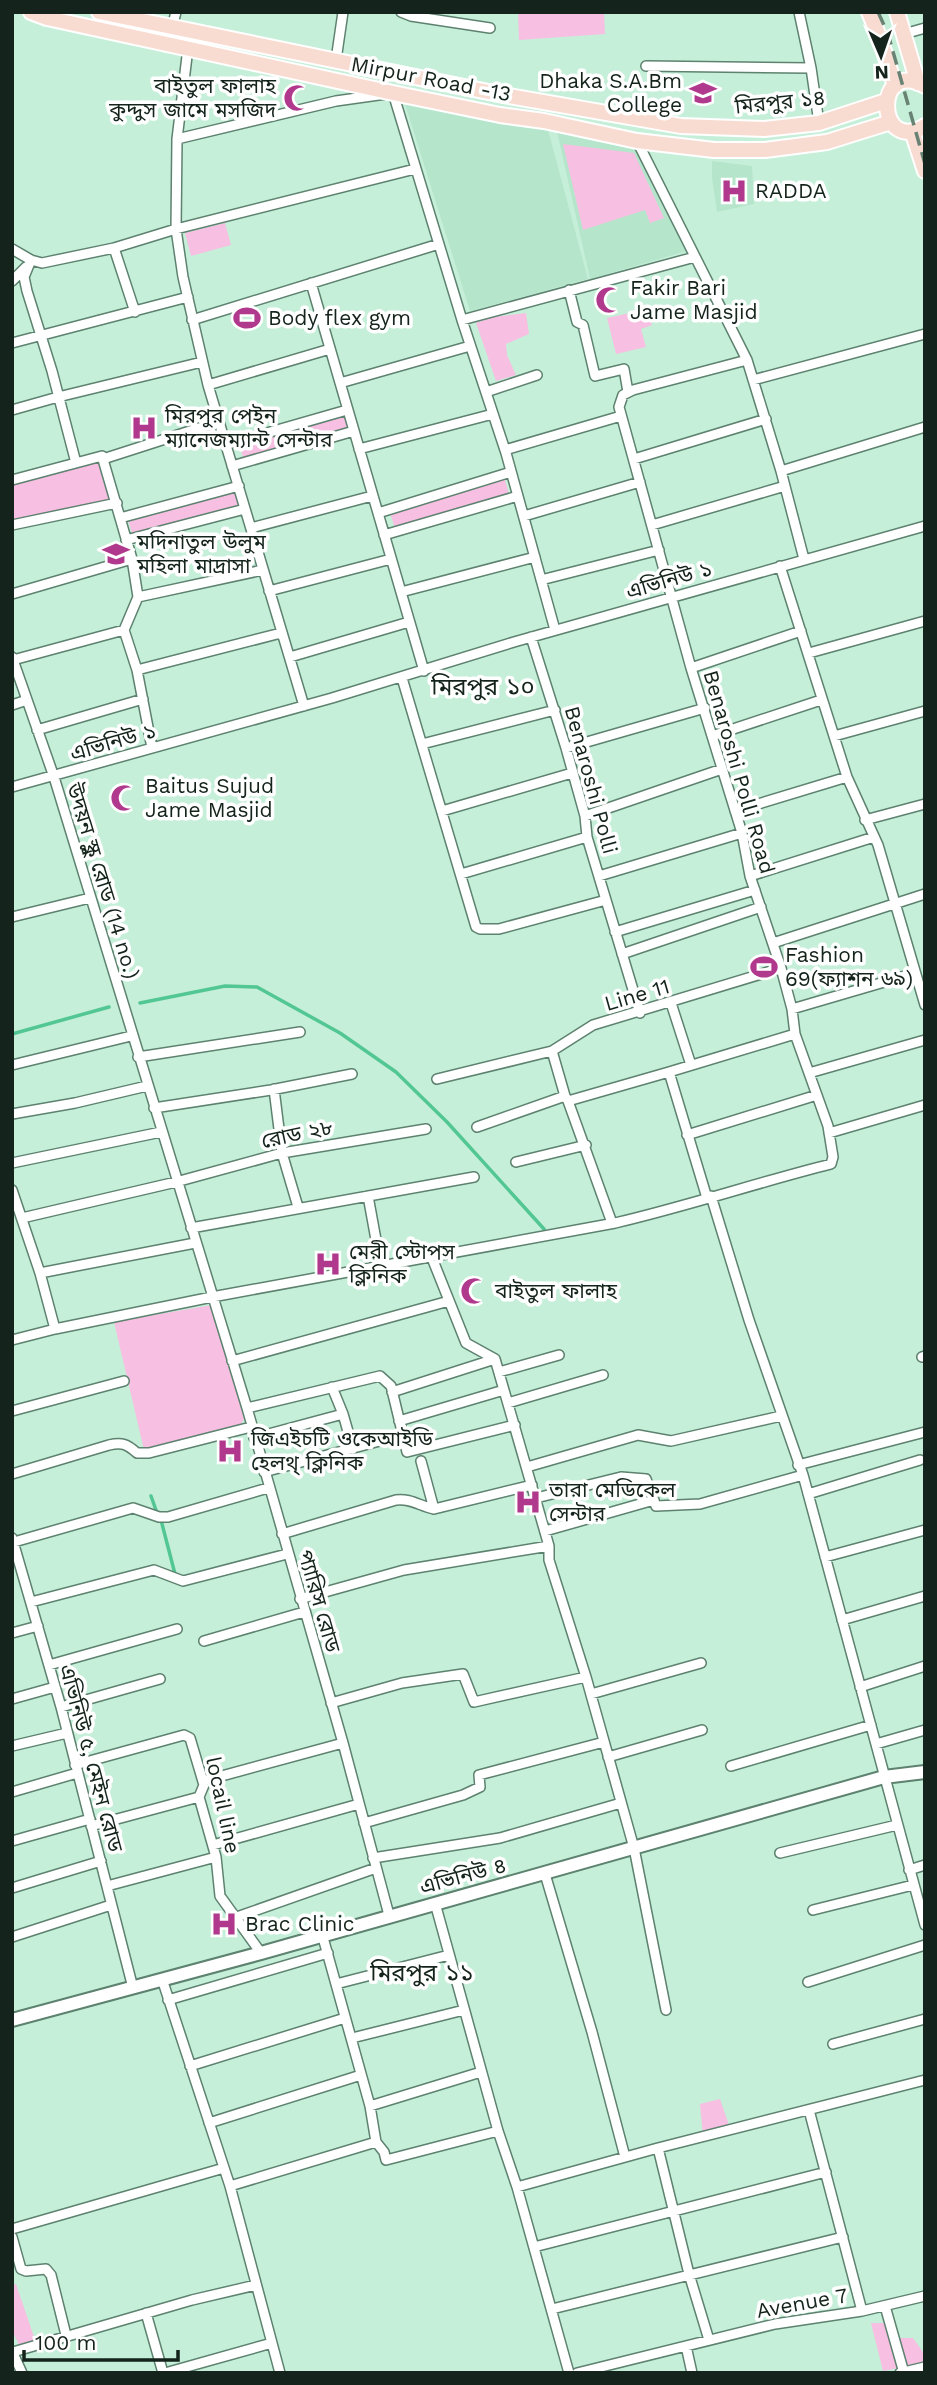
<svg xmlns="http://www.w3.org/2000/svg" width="937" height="2385" viewBox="0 0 937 2385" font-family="'Work Sans','Noto Sans Bengali',sans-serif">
<rect width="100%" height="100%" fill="#c6efd9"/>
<path fill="#b5e5cb" d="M405,104l142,22 41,153 -118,32z
M556,127l75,9 56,115 -97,28z
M712,161l40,5 2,38 -37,8 -5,-34z"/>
<path fill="#f7bfe1" d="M518,12h86l1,22 -86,6z
M563,144l71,9 30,65 -14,5 -5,-13 -62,20z
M225,223l6,22 -40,11 -6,-23z
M648,309l4,16 -11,4 5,18 -30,7 -9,-36z
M526,313l3,21 -23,10 1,11 9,20 -20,6 -20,-58 17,-6z
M344,412l5,17 -105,31 -5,-16z
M100,460l14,41 -102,22v-39z
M504,477l5,17 -114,35 -5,-17z
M235,490l5,18 -107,29 -5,-18z
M212,1305l32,114 -4,7 -96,24 -30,-128z
M720,2099l10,29 -27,8 -3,-32z
M16,2284l19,56 -16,5 -7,-15v-45z
M871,2323h18l8,15h16l12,17v8l-42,8z"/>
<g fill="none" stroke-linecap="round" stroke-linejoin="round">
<path stroke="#52c794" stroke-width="3.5" d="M140,1003l85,-17 32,1 83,46 56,39 51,50 97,107
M12,1034l97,-27
M151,1496l6,17
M161,1520l14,54"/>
<defs>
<path id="street" d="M401,12l10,4 79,12
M799,12l12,56 8,55
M172,28l4,-16
M904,34l21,-6
M188,48l-11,91 -1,90 7,48 25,108 96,321
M336,60l7,-48
M646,66l165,2
M177,139l159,-38 57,-8 69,227 44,133 49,177
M637,141l110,219 34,111 23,88
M114,248l21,64
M12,249l19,11 11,3 72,-15 62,-19 239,-60
M31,260l-7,17 3,14 25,80 24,92
M12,281l14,-14
M311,283l113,388
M569,290l8,32 6,3 12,51 29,-7 4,23
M192,320l247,-76
M462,320l233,-63
M12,343l176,-46
M753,380l172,-46
M340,383l130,-37
M208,385l122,-36
M486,392l51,-17
M12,410l46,-13 144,-35
M225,445l122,-35
M359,449l134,-35
M505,450l116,-34
M103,459l115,-37
M634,459l132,-40
M232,466l122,-35
M781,471l144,-44
M12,480l90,-24 30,103 6,38 -14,33 13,40 15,78
M378,513l133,-41
M524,516l116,-34
M120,518l119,-32
M12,525l105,-22
M652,525l133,-39
M251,528l121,-32
M384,535l134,-39
M126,540l119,-31
M780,566l67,211 31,68 47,160
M541,580l118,-30
M269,591l122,-32
M401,592l134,-35
M12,594l120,-35
M138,597l125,-27
M531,637l35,111 19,68 2,21 53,176
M809,653l116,-32
M12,657l42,120 193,631 96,335 46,172
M290,657l119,-35
M13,660l111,-30
M691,668l110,-37
M137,670l144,-37
M402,678l74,249 4,2h19l107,-29
M12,705l15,-5
M37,730l106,-31
M712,736l109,-36
M834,736l91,-25
M422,744l133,-34
M566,748l139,-40
M12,787l320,-89 182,-56 411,-116
M442,811l130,-38
M735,811l112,-34
M585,816l137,-47
M865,820l60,-16
M461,874l126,-37
M599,876l143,-43
M750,876l124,-39
M12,917l78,-19
M615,932l140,-42
M773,943l152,-49
M622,954l139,-47
M671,1003l20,62
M792,1009l123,-36
M138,1057l162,-25
M12,1065l119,-29
M669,1072l126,-38
M809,1073l116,-33
M437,1079l115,-28
M274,1089l8,64 16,54
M565,1096l-13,-45 41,-26 188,-57
M568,1101l44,122
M154,1108l117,-18 81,-16
M12,1114l63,-11 72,-17
M477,1127l88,-31 3,5 101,-29 38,126
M829,1133l96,-28
M687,1135l130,-40
M516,1162l70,-17
M12,1163l149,-31
M12,1190l28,83 15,56
M368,1196l13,71
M711,1196l38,124 54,155 122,450
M22,1218l154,-36 106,-29 144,-24
M191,1228l283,-51
M432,1258l34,85 29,16
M40,1273l155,-30
M12,1340l43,-11 157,-32 403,-74c73,-17 144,-41 216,-59l2,-7 -5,-31 -33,-92 -3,-25 -11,-41 -31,-92 -8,-43 -51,-165 -72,-261 4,-12 10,-5 114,-30
M922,1357l3,-1
M495,1359l54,187v14l37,117 48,171 32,162
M232,1361l217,-60
M499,1372l60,-17
M392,1392l103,-33
M508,1403l95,-28
M247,1408l133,-32 11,10 16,66 108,-27
M12,1411l112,-30
M343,1414l10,35
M399,1421l105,-31
M254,1438l89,-24 -11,-27
M421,1461l13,48 98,-24
M798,1465l127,-33
M527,1467l111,-32 33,6 110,-25
M264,1472l138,-37
M12,1474l97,-29c13,-3 18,-1 28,8h12l102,-26
M808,1494l112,-34
M536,1498l85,-21 25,2 10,27 44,-2 103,-29
M545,1531l109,-31
M282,1534l114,-34c14,-2 24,6 38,9
M12,1538l49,169 72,281
M14,1542l119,-34 26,9h9l100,-29
M825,1557l100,-27
M300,1599l104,-29 145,-24
M31,1602l123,-32 29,11 104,-27
M842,1620l83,-24
M12,1633l26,-7
M204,1641l100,-29
M49,1665l128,-36
M860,1687l65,-21
M591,1694l110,-31
M12,1699l43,-12
M331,1703l71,-20 61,-9 11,28 112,-25
M61,1707l99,-28
M876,1744l49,-14
M12,1746l55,-13
M608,1757l94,-27
M75,1765l109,-30 6,3 14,47 -5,12 17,60 4,39 41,57
M731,1766l140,-41
M203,1781l140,-38
M12,1792l65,-19
M364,1823l99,-28 17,-8 -1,-12 125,-33
M91,1826l108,-29
M12,1841l78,-22
M213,1845l146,-41
M780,1853l117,-28
M373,1858l127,-20 121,-35
M909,1870l16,-5
M545,1874l47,158 33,125
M107,1886l109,-29
M12,1888l89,-27
M435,1903l63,228 19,56 52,186
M813,1910l100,-25
M234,1918l142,-50
M322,1934l48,172 6,36 8,10 2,8 112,-29
M12,1937l99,-32
M162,1979l68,207 50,187
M808,1982l117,-37
M336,1984l113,-29
M168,2000l160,-47
M352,2038l112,-28
M833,2044l92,-25
M190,2066l155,-48
M370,2106l111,-34
M809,2110l53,201
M209,2123l152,-48
M658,2148l267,-68
M230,2186l146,-44
M517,2187l141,-39 31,126 20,66
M12,2229l212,-61
M12,2237l9,32 5,2 20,-2 5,6 15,60
M534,2247l292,-75
M885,2306l19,67
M552,2309l291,-72
M146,2313l17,60
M686,2346l6,27
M12,2351l10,22
M13,2352l179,-52 64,-15
M165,2373l107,-30
M577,2373l198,-49 87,-13 63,-15
M900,2373l25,-6"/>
<path id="secondary" d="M12,2020l249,-67 623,-176 41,-5"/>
<path id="primary" d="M31,12l16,6 346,75 107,22 44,6 93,20 77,9h51l62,-8 64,-20
M99,12l404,83 178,31 83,3 55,-6 67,-22
M869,12l11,27 15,47
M897,12l21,71
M925,86c-52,-29 -49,70 0,40
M912,131l13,40"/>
</defs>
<use href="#street" stroke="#5d826f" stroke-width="12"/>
<use href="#secondary" stroke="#5d826f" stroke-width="16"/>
<use href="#primary" stroke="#fff" stroke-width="18"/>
<use href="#street" stroke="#fff" stroke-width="9"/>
<use href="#secondary" stroke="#fff" stroke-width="12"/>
<use href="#primary" stroke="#f9dcd1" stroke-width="14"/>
<path stroke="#688374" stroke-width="3.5" stroke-dasharray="14 7" stroke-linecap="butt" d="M878,12l10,22 37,130"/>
</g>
<defs>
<symbol id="university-bare" viewBox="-9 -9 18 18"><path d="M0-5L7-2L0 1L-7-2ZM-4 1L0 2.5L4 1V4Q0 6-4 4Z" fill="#b1398d" stroke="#fff" stroke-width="2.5" paint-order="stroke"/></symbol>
<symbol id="mosque-bare" viewBox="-9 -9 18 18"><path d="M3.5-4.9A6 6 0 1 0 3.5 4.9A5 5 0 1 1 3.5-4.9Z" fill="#b1398d" stroke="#fff" stroke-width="2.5" paint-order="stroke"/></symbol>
<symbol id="hospital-bare" viewBox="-9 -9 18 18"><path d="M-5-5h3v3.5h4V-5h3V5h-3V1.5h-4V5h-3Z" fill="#b1398d" stroke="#fff" stroke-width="2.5" paint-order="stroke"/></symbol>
<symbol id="stadium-bare" viewBox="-9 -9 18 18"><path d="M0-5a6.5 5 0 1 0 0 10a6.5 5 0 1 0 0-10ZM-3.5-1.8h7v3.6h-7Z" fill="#b1398d" stroke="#fff" stroke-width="2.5" paint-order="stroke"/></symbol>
</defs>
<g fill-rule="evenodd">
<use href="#university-bare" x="684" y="74" width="38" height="38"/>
<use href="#mosque-bare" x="278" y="79" width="38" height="38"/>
<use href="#hospital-bare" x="715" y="172" width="38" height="38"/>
<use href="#mosque-bare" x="590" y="281" width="38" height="38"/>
<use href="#stadium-bare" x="228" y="299" width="38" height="38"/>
<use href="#hospital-bare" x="125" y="409" width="38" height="38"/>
<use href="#university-bare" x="97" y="535" width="38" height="38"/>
<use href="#mosque-bare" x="105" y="779" width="38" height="38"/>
<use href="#stadium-bare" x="745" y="948" width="38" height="38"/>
<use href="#hospital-bare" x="309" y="1245" width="38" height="38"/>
<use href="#mosque-bare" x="455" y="1272" width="38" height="38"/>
<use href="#hospital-bare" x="211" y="1432" width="38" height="38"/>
<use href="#hospital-bare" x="509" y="1483" width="38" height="38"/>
<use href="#hospital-bare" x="205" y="1905" width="38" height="38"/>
</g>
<g text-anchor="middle" stroke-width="7" stroke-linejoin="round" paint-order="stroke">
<g font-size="21" fill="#14231b" stroke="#fff">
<text transform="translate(431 79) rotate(11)" y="7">Mirpur Road -13</text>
<text transform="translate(780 102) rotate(-6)" y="7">মিরপুর ১৪</text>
<text transform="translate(669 580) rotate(-16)" y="7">এভিনিউ ১</text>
<text transform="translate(113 742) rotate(-16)" y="7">এভিনিউ ১</text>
<text transform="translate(739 772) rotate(74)" y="7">Benaroshi Polli Road</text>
<text transform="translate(591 780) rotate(75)" y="7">Benaroshi Polli</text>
<text transform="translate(103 881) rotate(73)" y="7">উদয়ন স্কুল রোড (14 no.)</text>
<text transform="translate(637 995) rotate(-16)" y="7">Line 11</text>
<text transform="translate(297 1134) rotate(-12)" y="7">রোড ২৮</text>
<text transform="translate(319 1601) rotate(74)" y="7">প্যারিস রোড</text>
<text transform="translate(91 1758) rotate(75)" y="7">এভিনিউ ৫, মেইন রোড</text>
<text transform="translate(223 1805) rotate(78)" y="7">locail line</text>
<text transform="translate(463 1876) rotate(-15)" y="7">এভিনিউ ৪</text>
<text transform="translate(802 2303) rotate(-10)" y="7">Avenue 7</text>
</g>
<g font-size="21" fill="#14231b" stroke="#fff" text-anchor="start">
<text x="682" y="88" text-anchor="end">Dhaka S.A.Bm<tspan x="682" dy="24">College</tspan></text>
<text x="276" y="93" text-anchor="end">বাইতুল ফালাহ<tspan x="276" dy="24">কুদ্দুস জামে মসজিদ</tspan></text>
<text x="755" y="198">RADDA</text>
<text x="630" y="295">Fakir Bari<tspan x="630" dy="24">Jame Masjid</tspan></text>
<text x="268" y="325">Body flex gym</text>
<text x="165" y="423">মিরপুর পেইন<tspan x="165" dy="24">ম্যানেজম্যান্ট সেন্টার</tspan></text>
<text x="137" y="549">মদিনাতুল উলুম<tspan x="137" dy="24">মহিলা মাদ্রাসা</tspan></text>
<text x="145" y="793">Baitus Sujud<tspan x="145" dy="24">Jame Masjid</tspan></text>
<text x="785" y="962">Fashion<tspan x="785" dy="24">69(ফ্যাশন ৬৯)</tspan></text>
<text x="349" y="1259">মেরী স্টোপস<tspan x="349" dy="24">ক্লিনিক</tspan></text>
<text x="495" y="1298">বাইতুল ফালাহ</text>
<text x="251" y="1446">জিএইচটি ওকেআইডি<tspan x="251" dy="24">হেলথ্ ক্লিনিক</tspan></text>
<text x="549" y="1497">তারা মেডিকেল<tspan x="549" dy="24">সেন্টার</tspan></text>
<text x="245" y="1931">Brac Clinic</text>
</g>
<g font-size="24" fill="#14231b" stroke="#fff">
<text x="483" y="695">মিরপুর ১০</text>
<text x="422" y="1981">মিরপুর ১১</text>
</g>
</g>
<rect width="937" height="2385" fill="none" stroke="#14231b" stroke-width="28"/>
<g transform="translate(881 56) rotate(178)" stroke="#ffffff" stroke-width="5" paint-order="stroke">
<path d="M0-5L12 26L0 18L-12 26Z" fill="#14231b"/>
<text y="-10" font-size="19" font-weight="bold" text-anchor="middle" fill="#14231b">N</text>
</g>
<path d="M24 2350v10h154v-10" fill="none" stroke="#14231b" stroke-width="3.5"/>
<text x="35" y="2350" font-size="21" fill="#14231b" stroke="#ffffff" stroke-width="5" paint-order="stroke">100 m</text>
</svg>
